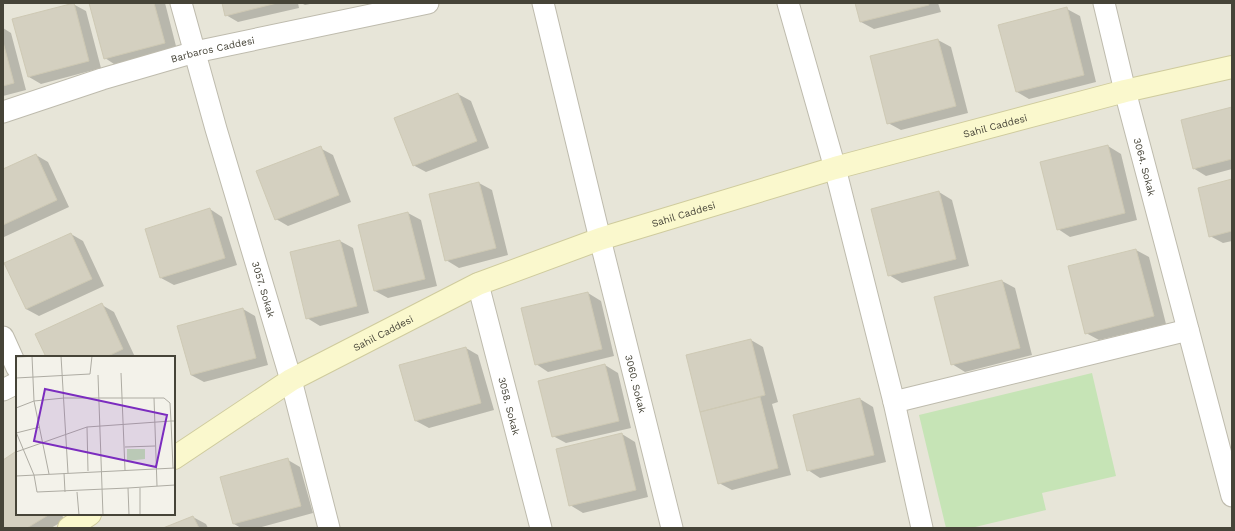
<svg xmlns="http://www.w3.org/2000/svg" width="1235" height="531" viewBox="0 0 1235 531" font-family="'Work Sans',sans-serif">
<rect width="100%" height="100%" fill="#f3f2ea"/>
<path fill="#e7e5d8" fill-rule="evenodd" d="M3,3h1229v525h-1229zM17,357h157v157h-157z"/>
<path fill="#c6e4b6" d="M1092,373l24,103 -74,17 4,17 -75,18h-25l-27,-113z"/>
<path fill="#0003" d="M90,3h75l12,47 -60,16 -12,-8z
M223,3h75l1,5 -61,14 -12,-7z
M301,3h14l-10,2z
M856,3h82l3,9 -67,17 -13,-7z
M73,4l13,7 15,57 -60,16 -12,-7z
M1067,9l13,7 16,66 -67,17 -12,-7z
M3,28l8,5 15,57 -23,6z
M938,40l13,7 17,66 -67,17 -13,-7 -17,-66z
M458,94l13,7 18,47 -63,24 -13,-7z
M1232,108v61l-26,7 -13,-8z
M1108,146l13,8 16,66 -67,17 -12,-8z
M320,148l13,7 18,47 -63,24 -12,-7z
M36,155l12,7 21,45 -65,30 -1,-1v-66z
M1232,180v61l-9,2 -13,-7z
M479,183l13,7 16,65 -49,13 -13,-8 -16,-65z
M939,192l13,8 17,66 -67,17 -13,-8z
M210,209l12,8 15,48 -63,20 -13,-7 -15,-48z
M408,213l13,7 16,66 -49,12 -13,-7z
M71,234l12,7 21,45 -65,30 -13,-7z
M340,241l13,7 16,65 -49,13 -13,-8z
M1136,250l13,7 17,67 -67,16 -13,-7 -17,-66z
M1002,281l13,7 17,67 -67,17 -13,-8 -17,-66z
M588,293l13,8 13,55 -66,16 -12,-8z
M102,305l12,7 21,45h-88z
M243,309l12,7 13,49 -64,17 -13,-7z
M751,340l12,7 15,55 -6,2 19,71 -59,15 -13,-7 -32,-127z
M466,348l12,7 16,55 -65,18 -13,-7 -16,-55z
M605,365l13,8 13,55 -65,15 -13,-7z
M860,399l13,8 13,55 -66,16 -12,-8z
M622,434l13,8 13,55 -65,16 -13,-8z
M15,454l2,1v59h44l4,6 -14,8h-48v-67z
M288,460l12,7 13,46 -55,15h-17l-7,-4z
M193,517l13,7 2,4h-43z"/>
<path fill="#d4d0c0" stroke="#cec9b4" d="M74,3l15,58 -61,16 -16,-58z
M89,3h65l11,40 -61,16z
M222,3h55l-52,13z
M855,3h73l1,2 -69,17z
M1067,7l17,68 -68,17 -18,-67z
M938,39l18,67 -69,18 -17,-68z
M3,42l11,41 -11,3z
M458,93l19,48 -64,25 -19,-48z
M1232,107v52l-39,10 -12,-49z
M1108,145l17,68 -68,17 -17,-68z
M321,146l18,49 -64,25 -19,-49z
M36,154l21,46 -54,25v-56z
M1232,179v52l-23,6 -11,-49z
M479,182l17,66 -51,13 -16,-67z
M939,191l17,68 -68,17 -17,-67z
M210,208l15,50 -65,20 -15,-49z
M408,212l17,67 -51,12 -16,-66z
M71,233l21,46 -66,30 -22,-46z
M340,240l17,66 -51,13 -16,-67z
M1136,249l18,67 -69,18 -17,-68z
M1002,280l18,68 -69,17 -17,-68z
M588,292l14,57 -67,16 -14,-57z
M102,303l21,46 -17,8h-60l-11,-23z
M243,308l13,50 -65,17 -14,-49z
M751,339l14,56 -65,17 -14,-57z
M466,347l15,56 -66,18 -16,-56z
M605,364l14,57 -67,16 -14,-56z
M760,397l18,71 -60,16 -18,-72z
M860,398l14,57 -67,16 -14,-56z
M622,433l14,57 -67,16 -13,-57z
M15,452l2,3v59h33l-23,14h-24v-68z
M288,458l13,48 -68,18 -13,-47z
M193,516l6,12h-36z"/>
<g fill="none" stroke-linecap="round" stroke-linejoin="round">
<defs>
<g id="street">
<path id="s1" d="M181,3l35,126 75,251 38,148"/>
<path id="s2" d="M543,3l57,236 72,289"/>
<path d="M788,3l47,165 59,234 28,126"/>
<path id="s3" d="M1104,3l21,88 107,405"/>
<path id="s4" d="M3,112l99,-33 93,-27 233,-49"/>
<path id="s5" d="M478,284l63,244"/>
<path d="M3,337l14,31"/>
<path d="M3,390l14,-7"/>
<path d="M894,402l294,-72"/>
</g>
<g id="secondary">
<path id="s6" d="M174,458l117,-78 187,-96 122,-45 235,-71 290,-77 107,-24"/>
<path d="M69,528l21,-14"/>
</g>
</defs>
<use href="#street" stroke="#bebbad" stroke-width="23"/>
<use href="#secondary" stroke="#cfcb9d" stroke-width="24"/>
<use href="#street" stroke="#fff" stroke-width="21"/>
<use href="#secondary" stroke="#faf8cd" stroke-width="22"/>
</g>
<g text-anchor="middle" stroke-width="3" stroke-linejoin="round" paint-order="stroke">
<g font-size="10" fill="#464438" stroke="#fff">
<text dy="4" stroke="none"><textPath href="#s4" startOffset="219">Barbaros Caddesi</textPath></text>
<text dy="4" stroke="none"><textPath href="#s6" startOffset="892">Sahil Caddesi</textPath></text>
<text dy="4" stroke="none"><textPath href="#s3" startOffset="169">3064. Sokak</textPath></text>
<text dy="4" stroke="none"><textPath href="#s6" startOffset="568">Sahil Caddesi</textPath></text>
<text dy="4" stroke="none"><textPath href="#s1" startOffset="298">3057. Sokak</textPath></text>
<text dy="4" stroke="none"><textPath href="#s6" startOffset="244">Sahil Caddesi</textPath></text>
<text dy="4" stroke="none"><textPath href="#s2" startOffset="392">3060. Sokak</textPath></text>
<text dy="4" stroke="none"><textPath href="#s5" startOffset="126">3058. Sokak</textPath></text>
</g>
</g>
<g transform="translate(16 356)">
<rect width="159" height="159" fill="#f3f2ea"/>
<path d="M111,93h18v10l-18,2z" fill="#c6e4b6"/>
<path fill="none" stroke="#aeaca3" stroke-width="1" d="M16,0l2,45 15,73M45,0l7,117M0,1l22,-1M105,17l4,97M82,19l5,140M0,22l74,-4 2,-18M138,42l3,88M0,52l18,-7 30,-3h100l6,5 1,18h4M71,71l1,44M0,76l18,43 3,17 91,-4 1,27M0,77l24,-6M109,91l30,-1M0,96l71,-25 84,-6 2,47M48,117l1,19M0,120l159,-8M112,132l47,-3M61,136l2,23M124,159v-27"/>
<path fill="#7b2cbf" fill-opacity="0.15" stroke="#7b2cbf" stroke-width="2" d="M29,33l122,26 -11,52 -122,-26z"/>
<rect width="159" height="159" fill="none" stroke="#464438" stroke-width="2"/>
</g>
<rect width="1235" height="531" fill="none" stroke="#464438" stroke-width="8"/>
</svg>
